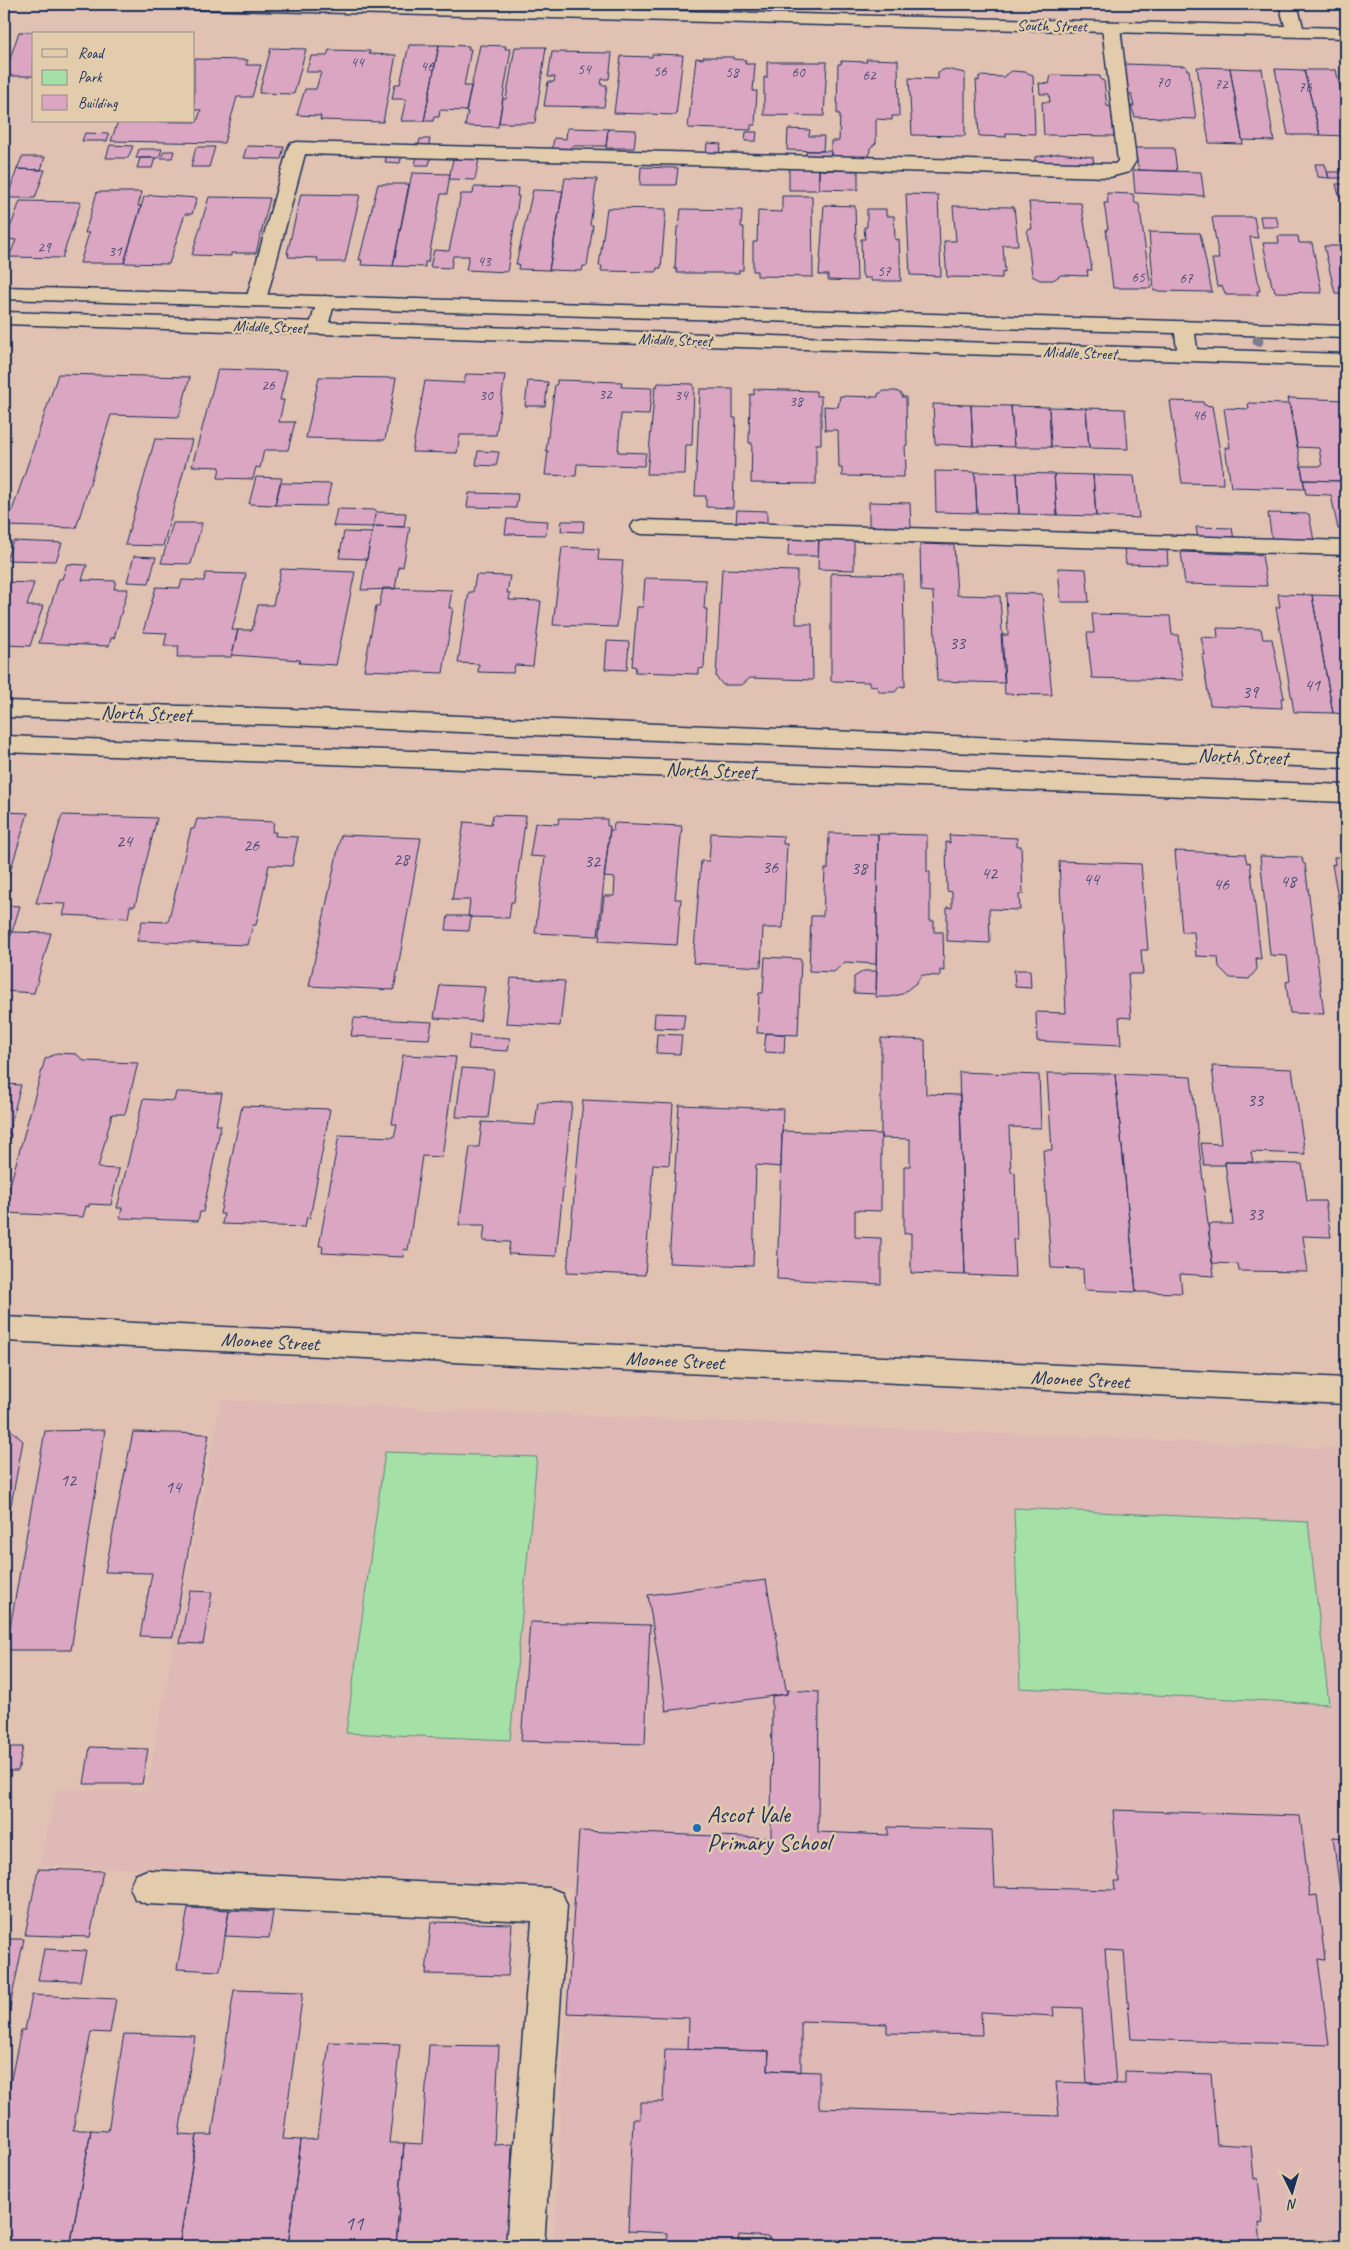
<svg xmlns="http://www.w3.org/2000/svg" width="1350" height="2250" viewBox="0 0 1350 2250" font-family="Caveat,sans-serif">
<rect width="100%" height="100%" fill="#e0c1b2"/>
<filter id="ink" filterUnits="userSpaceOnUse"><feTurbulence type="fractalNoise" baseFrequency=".02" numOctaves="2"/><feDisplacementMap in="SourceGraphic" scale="10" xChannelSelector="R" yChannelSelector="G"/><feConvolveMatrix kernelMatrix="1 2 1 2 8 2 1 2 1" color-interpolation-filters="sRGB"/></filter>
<g filter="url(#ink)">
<path fill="#deb9b6" d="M221,1400l1125,49v797h-792l18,-359 -532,-22 17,-76 89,2z"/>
<path fill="#a5e0a6" stroke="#608882" d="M385,1452l152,5 -27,283 -164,-7z
M1014,1508l294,14 21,182 -309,-16z"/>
<path fill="#daa6c1" stroke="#1b2f5e" d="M19,32l24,1 -9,1v42h-30z
M409,45h30l-15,76h-23l5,-22h-14l3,-15h5z
M439,45l30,1 -1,3h3l-7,37h7l-5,25 -26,-1 -1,7h-5l-1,4h-9z
M480,45l26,1 -1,3h6l-13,78 -33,-1 3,-14h-2z
M515,47h31l-11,76h-36l4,-24h3z
M271,48l35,1 -12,45 -35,-1z
M329,50l41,1 -1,3 27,1 -13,67 -63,-2 1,-4 -24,-1 8,-26h11l5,-17h-15l5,-16h16z
M552,52l60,1 -3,26h-7l-1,6h6l-3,22 -60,-1 4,-24h6l1,-5h-7z
M652,54l31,1 -7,60 -62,-2 7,-57 31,1z
M703,57h30v2l13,1 -1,4h10l-2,27h4l-2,34h-4v5l-63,-2 8,-70 7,1z
M194,59l54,1 -2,5h15l-9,32h-15l-13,46 -113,-2 7,-20 79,1 4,-12h-7z
M866,59l32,1 1,56h-7v4l-16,-1v24l-6,5 -1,12 -38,-1v-18h8l1,-27h-3l1,-50h3v-3l26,1z
M767,62h60l-3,54 -60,-1v-38l3,1z
M1125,64l61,2 1,4h2l7,49 -61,-2 -4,-11h3l-3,-11 2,-1h-7z
M1197,67l33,1 13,76 -34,-1z
M1230,68l32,1 12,72 -32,-1z
M946,69l19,4v63l-53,-1 -3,-57 29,1v-7z
M1275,69l29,1 16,65h-32z
M1304,70h32l10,41v25l-26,-1z
M1012,71l13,1 8,3 2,59 -29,-1v4l-27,-1 -3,-56 3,1v-5l26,1v-2z
M1051,75l49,1 1,4 3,1 3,25 4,1 3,29 -70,-1 -2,-33h8l-1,-8h-9l-1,-11 10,1z
M567,128l41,1 -2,17h-33l-6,4h-15l2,-12 12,1z
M608,129l28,1 -2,18h-28z
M788,129l22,1 -1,6h15l-1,15 -36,-1z
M746,132h11l-1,9h-11z
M85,133l24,1 -2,7h-25z
M420,139h10l-2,9h-10z
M707,143l14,1 -2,10h-13z
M110,145l23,1 -5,12h-22z
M247,146l37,1 -3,12 -38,-1z
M196,147h19l-6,20h-18z
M1134,148h40l3,23 -38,-1z
M139,149h23l-3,9h-23z
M164,151h10l-2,7h-11z
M806,151h25v8l-25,-1z
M1060,153l33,4 1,9 -59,-1v-8z
M387,155h15l-2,8 -15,-1z
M417,156h14l-2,9h-14z
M22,157h23l-4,13 -24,-1z
M140,158h15l-3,10h-15z
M453,159h26l-4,21 -26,-1z
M1315,164h10l4,14 -11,-1z
M641,167l37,1 -2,17h-36z
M789,168l30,1v21h-30z
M17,169l28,1 -10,28h-28z
M819,170l39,1v19l-39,-1z
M1133,170l68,2 3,24 -69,-3z
M1327,172h19v6h-17z
M412,173l38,1 -3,20h-6l-13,68h-3v5l-32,-1z
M565,178l32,1 -7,46h3l-6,41h-4l-1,5 -33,-1z
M378,184h31l-16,82 -32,-1 1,-5h-3z
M1336,184h10v12h-7z
M474,187l44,1 -1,8h2l-12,76 -41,-2 3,-14h-16l-2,12 -21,-1 4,-17 15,1 12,-57h12z
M533,190l30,1 -14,79 -31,-1 1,-5h-3z
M97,192h45l-4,14h3l-17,57h-44l9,-30h-4z
M1107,193l26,1 2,9 4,1 12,84h-38l-7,-59h2l-4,-26h4z
M301,194l59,1 -15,67h-28l1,-4 -30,-1 1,-4 -2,1z
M906,194l32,1 3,81 -31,-1z
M152,195l45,3 -5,16h-7l-16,50 -45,-1 20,-66z
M782,196h30l1,81 -56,-1v-5h-4v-29h4l1,-31 24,1z
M209,197l61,1 -14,55h-25v3l-39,-1z
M20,201l61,1 -19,56 -53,-1 7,-17 -10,-1z
M1029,202l52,1 11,67h-5l1,6 -27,-1 -8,5h-13l-8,-4 -5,-47h5z
M824,205l31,1 2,75 -29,-1v-5h-9z
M953,206l61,1 4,38h-15l2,28 -3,-1v6l-55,-1 -3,-36h12z
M607,208l59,1 -5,59h-4l-1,4 -55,-1 1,-5h-3z
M681,209l61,1 -1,17h3l-1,43h-4v3h-62v-4h-2l2,-42h2z
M867,209h19v7h8l1,24 4,-1 2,42h-30v-3h-7l-2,-4 -1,-35h4l-1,-12h3z
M1260,216h16l3,11h-17z
M1212,217h42l4,21 -8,-1 10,54h-3l1,4h-32l-4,-9 -5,1 -5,-28h7z
M1149,232l51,1 12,59 -58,-1z
M1278,236h20l1,7h13l10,50 -47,-1 -1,-5 -2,-1 -9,-43h16z
M1324,246h22v47h-11z
M218,369l69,2 -7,29h4l-5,22h16l-7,28h-24l-4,18 -4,-1 -3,12 -35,-1 2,-11 -28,-1z
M58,374l132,3 -11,40 -68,-2 -35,113 -69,-2z
M466,374l39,1 -9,60h-36l-3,18 -45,-1 13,-71 39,2z
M319,377l77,1 -11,62 -79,-2z
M557,380l65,2 -1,5 31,1 -3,27 -28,-1 -3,38 28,1 -2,13 -67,-2 -1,12 -31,-1 3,-24h-2l9,-66 2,-1z
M528,381l20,1 -3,24h-20z
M658,383l35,1 1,3 -2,58h-6l-1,29h-38l8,-88 2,1z
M700,389h33v29h3l-3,90 -27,-1v-11h-11z
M754,389l62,2v5h5v48h-5v40l-65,-1 1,-40h-3l1,-49 4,1z
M884,391h12l6,3v3h4l1,48 -2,1 1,23h-2v8l-62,-1v-8h-3l-1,-38h-13l-1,-24 14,1 2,-11 38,1v-3z
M1288,398l58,2v70h-5l3,11 -41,-1 -2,-14h21l-3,-18 -22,-1z
M1170,401l33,1 1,3 8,1 10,58 1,20 -41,-1z
M1248,403l42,1 15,85 -74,-2 -6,-40 5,1 -6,-40 25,1z
M933,404l38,1 2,41 -38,-2z
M971,405l40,1 3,41 -41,-1z
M1011,406l38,1 2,40h-37z
M1049,407l37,1 3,40 -38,-1z
M1086,408l39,1 3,40 -39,-1z
M155,439l37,1 -29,106 -38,-1z
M478,451l21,1 -3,14 -20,-1z
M935,471l40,1 2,41 -41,-1z
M975,472l42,1 2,41 -42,-1z
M1017,473l37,1 3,41 -38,-1z
M1054,474l39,1 3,41 -39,-1z
M1093,475l41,1 5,42 -43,-2z
M256,477l26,1 -7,27 -26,-1z
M1303,480l41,1 2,12v46l-2,-10h-6l-7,-34 -25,-1z
M280,483l51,1 -5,22 -51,-1z
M469,493l49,1 -2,14 -49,-1z
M869,502l41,1 1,25 -42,-1z
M337,509l39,1 -3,17 -40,-1z
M737,510l30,1v13l-31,-1z
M376,512l30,1 -2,14 -31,-1z
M1268,513l41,1 5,27 -42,-1z
M507,519l41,2 -2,14 -41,-1z
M562,521h22l-1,11 -22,-1z
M173,523h29l-11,41 -30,-1z
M373,526l37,1 -7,40 -4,-1 -4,23 -34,1z
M1196,527l36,1 2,12 -36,-1z
M344,532l28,1 -5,26 -28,-1z
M789,537h30l-1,19h-30z
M819,537l35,1v32l-36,-1z
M13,541l49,2 -6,18 -50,-1z
M920,544l34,1 3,50 43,1 5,87 -68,-2 -4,-89 -12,-1z
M562,547l37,2 -1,11 25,1 -6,66 -64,-2z
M1124,549l43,1 1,15 -42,-1z
M1181,552l81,3 5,31 -82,-2z
M134,556l22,1 -7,26 -22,-1z
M67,564l20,1 -5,15 34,1 -2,8h14l-14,49h-3l-2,8 -70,-3 20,-64h3z
M1058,568l28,1 3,33h-28z
M281,569l74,3 -19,93 -37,-2 1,-3 -68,-5 6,-25h14l6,-25h15z
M722,569l75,2 -1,53h16l1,56 -63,-2 -8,7h-19l-7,-8z
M206,573l40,1 -14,56h6l-7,27h-54l2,-11h-15l3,-13 -24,-1 13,-45 24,1 2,-8 22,1z
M831,573l72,2 2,112 -5,-1 -5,6h-15l-4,-6 -7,-1v-3l-38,-1z
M476,575l34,1 -3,17h3l-1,7 32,1 -8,65 -18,-1 -2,8 -35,-1 1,-8 -21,-1 11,-71h4z
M645,578l61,2 -2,29h3l-3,59 -5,1v5l-64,-2 1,-5 -4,-1 5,-59h6z
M4,582l30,1 -7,23h16l-13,40 -26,-1z
M383,588l69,2 -3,18h4l-10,65 -79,-3 12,-64h3z
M1006,593l36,1 10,101 -47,-1 -4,-59h7z
M1278,594l34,1 21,118 -39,-1 -18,-105h4z
M1312,595l34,1v118l-13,-1z
M1092,614l78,2 2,19h6l5,45 -91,-2 -5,-45h7z
M1217,628l44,1 2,10h9l12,59h-3l1,10 -72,-3 -8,-50h3l-4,-18 17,1z
M607,641l22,1 -2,28 -22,-1z
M4,812l24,1 -22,72h-2z
M62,815l95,3 -22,88h-5l-2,12 -65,-3 3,-11 -30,-1z
M493,815l33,1 -12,86h-3l-2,16 -41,-1 2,-17h-18l12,-78 27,2z
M559,818l48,1v7h3l-12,110 -63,-3 10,-76 -15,-1 5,-33 23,1z
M197,819l77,3 -2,10h4l-1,4 23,1 -6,29 -23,-1 -13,60h-3l-5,20 -111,-4 5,-20 26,1 23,-93h3z
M614,823l68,3 -7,73h6l-4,46 -78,-4 5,-45h10l1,-18 -11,-1 6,-47 3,1z
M711,833l72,3v8h4l-4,84h-20l-2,39 -68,-4 8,-102h8z
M829,833l49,1 -2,130 -31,-2 -11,10 -25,-1 2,-55h12l2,-47h3z
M878,834l49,1v37h3v49h4v11h9l1,39 -4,-1v6l-18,-1 -6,8 -14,11 -12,3h-14z
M341,835l80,3 -27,152 -85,-4z
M949,835l68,3v8h4l2,48 -4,1 1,15 -31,-1 1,34 -43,-2v-34l5,1v-16l-5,-1 -1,-49 4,1z
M1175,851l70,3 2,9 3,-1 11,97 -5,-1 1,11 -8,10 -19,-1 -11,-11 -1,-10 -22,-1 -2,-24h-12z
M1260,856l42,1 1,6 2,1 19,150 -34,-1 -4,-31 4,-1 -3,-25 -17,-1z
M1334,857h12v72l-3,-15h-2l-9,-50 3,1z
M1059,861l82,3 7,86h-7l2,24h-15l3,44 -12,-1 2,28 -84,-4 -1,-29 30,1z
M4,905l16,1 -13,42h-3z
M448,916h23l-2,15 -23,-1z
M11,932l40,1 -17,60 -30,-2v-33z
M765,957l36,2 -3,76 -41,-2 2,-40h4z
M1014,970h16l1,18 -16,-1z
M864,971h13l-1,23 -22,-1v-16z
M511,978l54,3 -5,45 -54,-3z
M440,985l45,2 -5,34 -46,-3z
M655,1013l30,1 -2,15 -29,-1z
M354,1018l78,4 -3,17 -78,-3z
M766,1033l19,1 -1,19 -20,-1z
M657,1034l25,1 -2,19 -24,-1z
M470,1035l40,3 -2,13 -40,-2z
M881,1038l44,2 1,54 34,1 5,180 -54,-2v-40l-7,1v-68h6v-27l-29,-1z
M57,1053l19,1 8,7 54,2 -13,51h-13l-14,54 21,1 -8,36 -22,-1v3l-3,-1 -3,11 -77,-4 3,-9 -4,-1 40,-144z
M403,1055l53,2 -14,100 -20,-1 -14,94 -4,-1 -1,8 -81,-4 1,-7h-4l20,-111 55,2 3,-13h-5z
M1212,1066l80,3 13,85 -54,-2 2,10h-28v3h-21l-3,-22 20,1z
M462,1068l32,2 -6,48 -32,-1z
M959,1072l80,3 2,53 -32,-1 2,45 4,1 2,67 -4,-1 2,38 -50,-2z
M1047,1073l68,1 21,218 -52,-2 -1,-21 -32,-1 -8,-118h9z
M1115,1074l76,3 23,199 -34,-2 2,19 -46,-1z
M4,1084l17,1 -13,49h3l-7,27z
M176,1092l46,1 -6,32h5l-18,87h-3l-2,9 -78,-3 2,-10h-5l26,-109 31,2z
M583,1100l90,4 -4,61 -16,-1 -8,111 -78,-3z
M538,1102l34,1 -16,153 -48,-2 2,-12 -27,-1 2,-16h-26l11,-78h9l3,-25 53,3z
M679,1105l104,4 -2,58 -25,-2 -3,101 -84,-3z
M242,1106l88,3 -20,109 -3,-1 -2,10 -83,-3 2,-10h-4z
M782,1131l99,3v77l-26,-1v27l26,1v46l-104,-5z
M1225,1162l77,2 5,37h18l6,36 -28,-1 5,36 -69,-1 -1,-7 -26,-1 -4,-39h25z
M4,1429h6l13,12 -19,101z
M105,1430l-34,220h-65l39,-219z
M133,1432l76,2 -36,203 -33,-1 12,-63 -47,-1z
M766,1580l21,114 -121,17 -18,-116z
M190,1591l22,1 -9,52 -23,-1z
M530,1622l120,3 -5,119 -124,-3z
M787,1690l32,2 -1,140 70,3v-8l104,3 3,57 120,3 -1,-9h5l-6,-71 187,6 10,80 7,-1 8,65 -7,-1 11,86 -198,-6 -7,-88 -19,-1 11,134 -29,-1 -5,-75 -29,-1 1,9 -73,-4 1,23 -95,-2v-9l-86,-3v51l-33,-2 1,-19 -81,-2 1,-31 -122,-5 12,-182 192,7 1,-142 15,-2z
M4,1747h19l-5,24h-14z
M90,1747l58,2 -6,35h-58z
M1333,1837l13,1v98z
M38,1869l65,2 -13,66 -65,-2z
M188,1908l41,2 -9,61 -43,-2z
M229,1910l44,2 -4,26 -44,-2z
M431,1922l81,2 -4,52 -82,-2z
M4,1939h20l-20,96z
M44,1949l42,2 -6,30 -42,-1z
M234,1990l69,2 -20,147 18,1 -13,106h-109l18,-111h15z
M32,1995l84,4 -6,34 -19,-1 -18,98h18l-20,113 -4,-1 -1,4h-62v-133l17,-83h4z
M124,2034l71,2 -16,98 18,1 -18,111h-109l21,-116 17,1z
M329,2042l71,2 -11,99h15l-8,103h-108l13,-106 16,-1z
M429,2045l70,1 -5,99 18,-1 -4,102h-112l8,-103 18,1z
M665,2049l104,2 -1,19 51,2v36l240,8 -3,-34 69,2v-13l86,3 6,70 34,2 3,33 4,-1 5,46 -4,-1 2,23h-157v-6l-23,-1v7h-312v-9l-30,-2 -1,11h-70l-1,-13 -39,-2 5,-112h7v-17h23z"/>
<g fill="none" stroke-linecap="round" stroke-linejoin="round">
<defs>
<path id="service" d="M1111,22l6,1 3,4 16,134 -7,11 -19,5 -805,-23 -39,146 -3,4 -7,2 -7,-2 -3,-4 42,-152 2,-4 7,-2 818,22 3,-3 -16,-134 3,-4z
M325,296l7,2 3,4 -9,30 -7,2 -7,-2 -3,-4 9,-30z
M1184,321l7,2 3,4 4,28 -3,4 -7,2 -7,-2 -3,-4 -4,-28 3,-4z
M642,520l704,21v14l-704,-21 -8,-2 -3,-5 3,-5z
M147,1870l403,18 12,5 5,12 -23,341h-38l26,-325 -385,-17 -12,-5 -5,-12 5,-12z"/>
<path id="minor" d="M179,4h210l896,22 -6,-22h18l6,23 43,1v10l-1158,-29 -6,-1z
M4,287l1342,39v12l-1342,-39z
M4,312l1342,42v12l-1342,-42z
M4,701l284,8 1058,43v16l-1058,-43 -284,-8z
M4,736l1342,49v17l-1342,-50z
M4,1317l1342,61v26l-1342,-63z"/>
</defs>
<use href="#service" stroke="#1b2f5e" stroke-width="3"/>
<use href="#minor" stroke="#1b2f5e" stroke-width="3"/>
<use href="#service" fill="#e2ccab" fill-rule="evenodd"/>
<use href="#minor" fill="#e2ccab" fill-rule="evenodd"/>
</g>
<circle fill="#7b7b88" cx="1258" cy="341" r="5.5"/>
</g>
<circle fill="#1f6fb2" stroke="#e2ccab" stroke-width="2" cx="697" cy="1828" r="5"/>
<g text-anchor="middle" stroke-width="5" stroke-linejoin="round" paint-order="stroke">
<g font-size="15" fill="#4b4d77">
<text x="357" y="67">44</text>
<text x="427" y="71">46</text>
<text x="584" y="74">54</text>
<text x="660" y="76">56</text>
<text x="732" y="77">58</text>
<text x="798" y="77">60</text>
<text x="869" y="80">62</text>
<text x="1163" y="87">70</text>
<text x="1221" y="89">72</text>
<text x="1305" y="92">76</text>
<text x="44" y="252">29</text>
<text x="115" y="256">31</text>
<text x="484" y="266">43</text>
<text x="884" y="276">57</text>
<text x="1138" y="282">65</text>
<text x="1186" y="283">67</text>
<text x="268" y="390">26</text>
<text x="605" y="399">32</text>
<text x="486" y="400">30</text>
<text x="681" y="400">34</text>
<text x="796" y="406">38</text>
<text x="1199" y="420">46</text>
</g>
<g font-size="16" fill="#1b2f5e" stroke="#e2ccab">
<text transform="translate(1052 25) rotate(1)" y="6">South Street</text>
<text transform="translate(270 326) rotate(2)" y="6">Middle Street</text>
<text transform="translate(675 339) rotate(2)" y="6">Middle Street</text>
<text transform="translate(1080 352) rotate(2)" y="6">Middle Street</text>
</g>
<g font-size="18" fill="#4b4d77">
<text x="957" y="649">33</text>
<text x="1312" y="691">41</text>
<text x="1250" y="698">39</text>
<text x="124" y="847">24</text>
<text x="251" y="851">26</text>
<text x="401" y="865">28</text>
<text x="592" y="867">32</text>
<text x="770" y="873">36</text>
<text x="859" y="874">38</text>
<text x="989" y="879">42</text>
<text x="1091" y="885">44</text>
<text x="1288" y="887">48</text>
<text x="1221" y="890">46</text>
<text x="1255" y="1106">33</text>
<text x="1255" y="1220">33</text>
<text x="68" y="1486">12</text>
<text x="173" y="1493">14</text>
</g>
<g font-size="20" fill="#1b2f5e" stroke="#e2ccab">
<text transform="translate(146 713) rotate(2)" y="7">North Street</text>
<text transform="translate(1243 756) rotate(2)" y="7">North Street</text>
<text transform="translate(711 770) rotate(2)" y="7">North Street</text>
<text transform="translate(270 1341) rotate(3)" y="7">Moonee Street</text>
<text transform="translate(675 1360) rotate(3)" y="7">Moonee Street</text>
<text transform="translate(1080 1379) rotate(3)" y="7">Moonee Street</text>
</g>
<g font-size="21" fill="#4b4d77">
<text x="354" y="2230">11</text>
</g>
<g font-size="24" fill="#1b2f5e" stroke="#e2ccab" text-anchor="start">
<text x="707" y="1822">Ascot Vale<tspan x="707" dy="28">Primary School</tspan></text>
</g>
</g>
<rect width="1350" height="2250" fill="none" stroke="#e2ccab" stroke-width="20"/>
<rect x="10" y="10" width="1330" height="2230" fill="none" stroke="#1b2f5e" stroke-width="2" filter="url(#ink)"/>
<rect x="32" y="32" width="162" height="90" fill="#e2ccab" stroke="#928d8c"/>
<rect x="42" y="49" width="25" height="8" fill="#e2ccab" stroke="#928d8c"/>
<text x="78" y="58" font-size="15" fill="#1b2f5e">Road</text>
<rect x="42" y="70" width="25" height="15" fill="#a5e0a6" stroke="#928d8c"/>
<text x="78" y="82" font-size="15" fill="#1b2f5e">Park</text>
<rect x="42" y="95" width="25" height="15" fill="#daa6c1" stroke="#928d8c"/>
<text x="78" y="108" font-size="15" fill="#1b2f5e">Building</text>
<g transform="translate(1292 2192) rotate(175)" stroke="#e2ccab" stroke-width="4" paint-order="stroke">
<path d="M0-4L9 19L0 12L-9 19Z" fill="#1b2f5e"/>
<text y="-8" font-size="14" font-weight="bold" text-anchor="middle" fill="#1b2f5e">N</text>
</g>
</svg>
